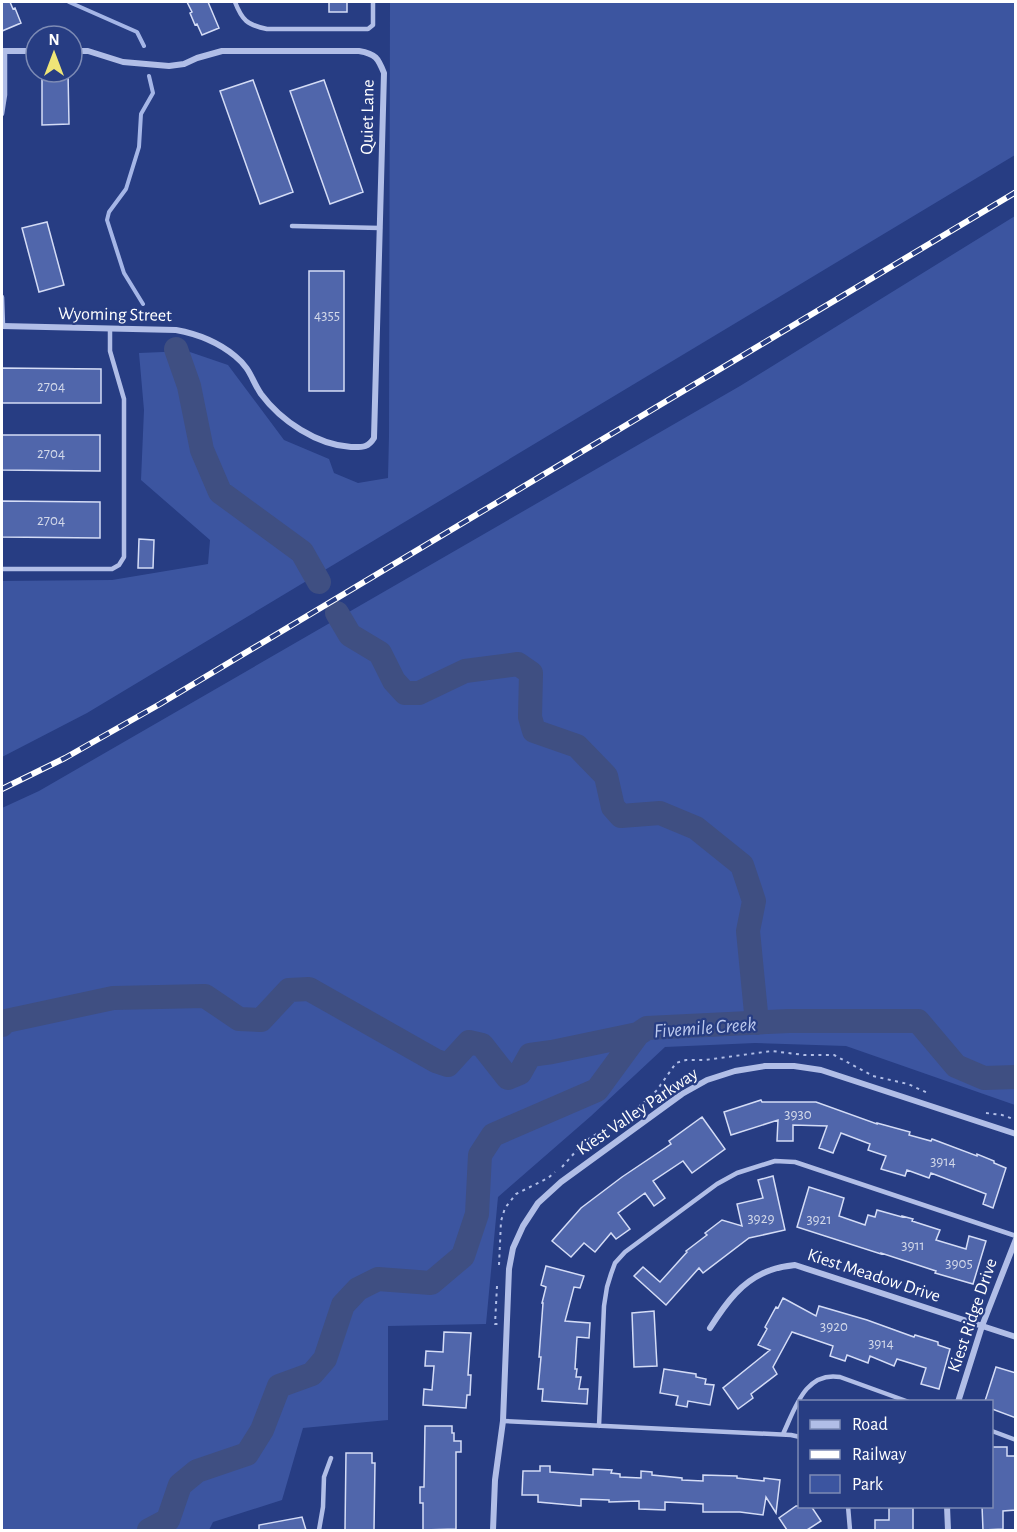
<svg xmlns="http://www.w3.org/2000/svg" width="1017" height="1532" viewBox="0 0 1017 1532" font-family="'Alegreya Sans',sans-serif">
<rect width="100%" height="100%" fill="#273d83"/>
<path fill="#3c55a0" d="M390,2h625v153l-928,558 -85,44v-176l110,-1 96,-16 2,-24 -69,-60 3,-70 -5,-57 48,-2 41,14 56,75 45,19 5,14 24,10 30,-5 1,-42z
M1015,216v889l-169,-59 -91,-3 -90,4 -74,69 -93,81 -12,127 -98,2v94l-85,8 -21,72 -69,22 -4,8h-207v-722l37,-17 701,-405z"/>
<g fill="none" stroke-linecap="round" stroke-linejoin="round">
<path stroke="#a5b6e7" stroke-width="4" d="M69,2l68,30 7,14
M143,304l-19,-31 -17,-53 2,-8 17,-23 13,-42 2,-33 12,-21 -4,-17"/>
<path stroke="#3f4f82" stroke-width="24" d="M176,349l13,37 13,64 18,42 82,60 17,30
M337,613l13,22 30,18 14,28 11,12h14l46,-22 53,-7 13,9 -1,44 4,14 43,15 29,30 7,31 8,9 39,-3 36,15 46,37 12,36 -6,30 9,92
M2,1025l4,-4 107,-23 92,-2 34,23 22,1 28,-30 20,-1 127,72 12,4 21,-23 13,3 26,33 12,-5 10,-18 22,-3 86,-18
M149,1530l19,-10 12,-35 17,-14 50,-17 15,-24 17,-44 33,-12 13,-15 18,-54 15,-16 20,-10 53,4 32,-27 14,-42 3,-59 13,-20 104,-45 41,-56 9,-6 142,-7h129l38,45 28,12 32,-1"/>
</g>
<path fill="#5066ab" stroke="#d4dcf6" stroke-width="1.5" d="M2,2h8l3,7 2,-1 6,15 -19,8z
M187,2h21l11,26 -17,7 -5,-11 -2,1 -5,-12 2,-1z
M329,2h18v10h-18z
M42,72h26l1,52 -27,1z
M253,80l40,112 -33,12 -40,-113z
M324,80l39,112 -33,12 -40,-113z
M47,222l17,63 -25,7 -17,-64z
M309,271h35v120h-35z
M2,368l99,1v34h-99z
M2,435h98v36l-98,-1z
M2,501l98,1v36l-98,-1z
M139,539l15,1 -1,28h-15z
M761,1100l1,2h54l61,22v-1l33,9 -1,3 22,6 1,-2 45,17v-2l17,7v2l12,5 -13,40 -10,-4 3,-10 -55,-21 -2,5 -22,-8 -2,6 -24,-7 5,-13 -18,-6 2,-6 -29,-11 -8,20 -14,-5 8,-22 -34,-1v16h-16l1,-21 -47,15 -7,-23z
M702,1117l23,32 -33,24 -9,-12 -30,20 12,17 -11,8 -9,-13 -27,20 12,16 -14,10 -5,-6 -16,19 -11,-9 -13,14 -19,-16 29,-33 41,-31 49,-33 -2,-3z
M773,1176l12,54 -36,8 -46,35 -4,-5 -33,37 -32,-29 9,-9 17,15 27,-30 -1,-1 21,-16 -2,-2 17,-13 20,6 -5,-22 26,-6 -5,-18z
M809,1187l35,11 -5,18 26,9 3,-10 7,2 2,-7 25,7v-1l11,3 -1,2 28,9 -4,10 30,9 3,-13 17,5 -13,43 -38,-11 1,-2 -55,-18v1l-84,-27z
M546,1266l38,10 -4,12 -6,-1 -9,34 25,2 -1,15 -12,-1 -2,32h2l-1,8h5l-2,12h9l-1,15 -45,-3 1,-12h-5l3,-32h-2l4,-54h-1l4,-16 -5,-2z
M783,1298l33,18 3,-10 48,14 47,17 1,-2 23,7v3l12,4 -11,40 -18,-5 5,-16 -29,-9 -3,7 -24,-10 -2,7 -21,-8 -2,6 -15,-5 3,-10 -41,-14 -19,35 4,7 -26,20 2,4 -15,11 -15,-21 47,-38 -12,-5 9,-16 -2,-2 11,-20 2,1z
M654,1311l3,55 -23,1 -2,-54z
M444,1332l27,1 -3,42h3l-1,20h-3l-1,13 -43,-3 1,-16 8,1 2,-24h-9l1,-15 17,1z
M996,1367l20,6v45l-24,-9v-8h-7z
M664,1369l32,5v3l10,2 -1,5 9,1 -4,20 -22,-4 -1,6 -11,-2 2,-9 -18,-3z
M425,1426h27v7h2v8h7v11h-5v77l-33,1v-27h-3v-16h4z
M992,1447h15v9h9v54l-13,1v18l-20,1 -1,-24h10z
M346,1453h26v10h3l-1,67h-29z
M540,1466h10v6l43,3v-6l19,1 -1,3 9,1v3l21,1v-7l11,1v3l30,3v2l21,1v-6l34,1v2l27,3v-3l16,2 -4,33 -10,-16 -3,18 -23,-3h-37v-8l-17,-1 -21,-1v8l-26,-1v-8l-30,1v-2l-28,-1v7l-43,-4v-7h-16l1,-24h17z
M796,1506h15l10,15 -14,9h-20l-8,-12z
M889,1508h24v22h-38v-10h14z
M302,1517l4,13h-47v-5z"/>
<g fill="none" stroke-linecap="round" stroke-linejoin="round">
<path stroke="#b1bee7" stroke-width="2" stroke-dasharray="3 4.5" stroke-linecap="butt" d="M986,1113l16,2 14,5
M562,1167l23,-26 40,-24 22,-17 10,-10 19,-27 10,-3h19l67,-9 32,4h30l39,21 35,8 22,10
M499,1265l2,-44 4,-13 11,-14 32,-16 7,-6
M497,1286l-2,38h3"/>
<path stroke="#b1bee7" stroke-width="4.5" d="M235,2c7,18 12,23 32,27h101l5,-4v-23
M2,114l3,-19v-44
M292,226l88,2
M2,297l1,29
M2,569h110l7,-4 5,-8v-158l-14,-48v-22
M503,1421l288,14 9,2
M599,1426l5,-120 3,-19 4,-13 4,-11 10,-11 92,-68 20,-11 38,-12 20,1 221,74
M992,1431l24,9
M783,1434c12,-25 22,-63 57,-57l69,25
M848,1506l2,24
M319,1530l4,-23 1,-30 7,-19"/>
<path stroke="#b1bee7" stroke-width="6" d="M2,51h34
M2,326l174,4c22,4 42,12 59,26 16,13 16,23 26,38 20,27 56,51 90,53 11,0 17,1 23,-9l10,-365c-6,-15 -8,-19 -25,-22h-137l-25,7 -13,6 -15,2 -46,-4 -35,-11h-16
M710,1328c16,-25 32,-48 61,-58 8,-3 16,-4 24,-5l221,72
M958,1402l24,-76 34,-87
M947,1506l1,24
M493,1530l2,-50 8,-59 6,-152 4,-21 10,-22 15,-23 23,-21 121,-88 25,-14 28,-9 30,-5h29l27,4 195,64"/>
<defs>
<path id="rail" d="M2,789l63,-31 95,-54 856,-512"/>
</defs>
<use href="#rail" stroke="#fff" stroke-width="6"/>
<use href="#rail" stroke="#273d83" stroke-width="4" stroke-dasharray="11" stroke-linecap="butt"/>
</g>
<g text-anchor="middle" stroke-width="4.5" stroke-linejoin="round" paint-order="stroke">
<g font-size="15" fill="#d3d9ea">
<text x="327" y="320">4355</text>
<text x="51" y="391">2704</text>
<text x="51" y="458">2704</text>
<text x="51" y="525">2704</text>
<text x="798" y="1119">3930</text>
<text x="943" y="1166">3914</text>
<text x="761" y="1223">3929</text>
<text x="819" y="1224">3921</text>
<text x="913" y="1250">3911</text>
<text x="959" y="1268">3905</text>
<text x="834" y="1331">3920</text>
<text x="881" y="1348">3914</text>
</g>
<g font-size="18" fill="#fff" stroke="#273d83">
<text transform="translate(367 117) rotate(-89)" y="6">Quiet Lane</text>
<text transform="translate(115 314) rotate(1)" y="6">Wyoming Street</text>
<text transform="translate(637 1111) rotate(-34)" y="6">Kiest Valley Parkway</text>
<text transform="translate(874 1275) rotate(18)" y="6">Kiest Meadow Drive</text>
<text transform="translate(972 1315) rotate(-71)" y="6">Kiest Ridge Drive</text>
</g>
<g font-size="20" font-style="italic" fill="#bcc9ee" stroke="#273d83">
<text transform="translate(705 1027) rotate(-4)" y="7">Fivemile Creek</text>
</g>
</g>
<rect width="1017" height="1532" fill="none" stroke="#ffffff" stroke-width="6"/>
<rect x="798" y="1400" width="195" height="108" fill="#273d83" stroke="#7d8bb5" stroke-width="1.5"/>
<rect x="810" y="1420" width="30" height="9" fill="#b1bee7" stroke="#7d8bb5" stroke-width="1.5"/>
<text x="852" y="1430" font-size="18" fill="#ffffff">Road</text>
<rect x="810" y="1450" width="30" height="9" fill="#ffffff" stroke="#7d8bb5" stroke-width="1.5"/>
<text x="852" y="1460" font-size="18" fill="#ffffff">Railway</text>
<rect x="810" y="1475" width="30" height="18" fill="#3c55a0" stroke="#7d8bb5" stroke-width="1.5"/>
<text x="852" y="1490" font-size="18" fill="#ffffff">Park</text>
<g transform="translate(54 54)"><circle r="28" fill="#273d83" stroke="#7d8bb5" stroke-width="1.5"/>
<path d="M0-4.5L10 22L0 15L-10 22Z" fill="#efe577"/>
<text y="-9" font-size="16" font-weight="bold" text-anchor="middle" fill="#ffffff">N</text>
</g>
</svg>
